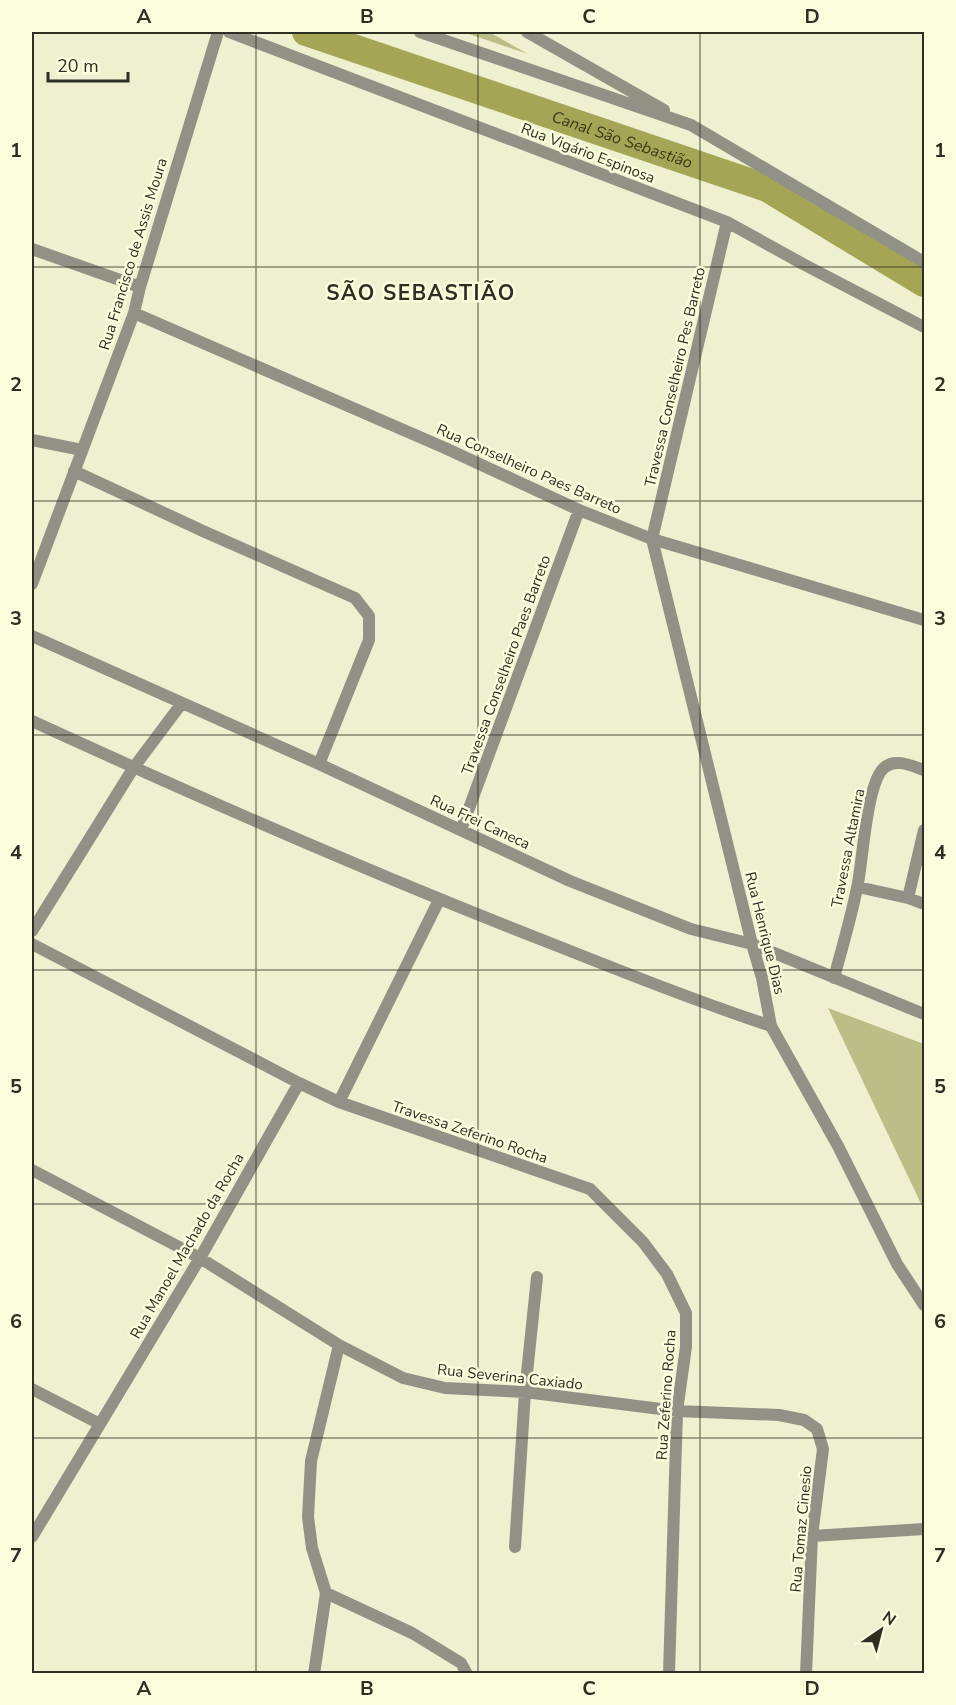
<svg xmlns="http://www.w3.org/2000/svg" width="956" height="1705" viewBox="0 0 956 1705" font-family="'Nunito Sans',sans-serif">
<rect width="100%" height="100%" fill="#eef0d0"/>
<path fill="#bcbe87" d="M463,32h26l39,22z
M828,1008l96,36v166z"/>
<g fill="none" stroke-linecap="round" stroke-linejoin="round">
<path stroke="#a5a655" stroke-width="28" id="s1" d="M306,32l461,156 157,95"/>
<path stroke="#919285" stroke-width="12" d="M229,32l498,190 76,42 121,63
M420,32l271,93 233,137
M527,32l137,78
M32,249l108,38
M134,313l311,135 134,62 73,29 75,-317
M32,440l50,10
M74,471l131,61 150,66 14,18v24l-50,124
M32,584l102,-271 6,-26 78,-255
M32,636l287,128 251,117 121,48 61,15 172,70
M32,721c170,78 343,154 518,222 73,29 146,58 221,83
M461,830l118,-320
M858,887l50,11 16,6
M908,898l16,-68
M32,931l102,-164 48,-64
M32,944l267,139 40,19 251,87 53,53 24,32 19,39v34l-9,64 -8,263
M834,978c8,-30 17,-60 23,-90 6,-25 9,-107 28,-121 11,-9 27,-1 39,3
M339,1102l100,-202
M32,1170l168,88 139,87 64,33 42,10 80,4 152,19 102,4 25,5 13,9 6,20 -11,87 -6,138
M32,1389l68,35
M812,1536l112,-7
M32,1537l168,-279 99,-175
M515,1547l10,-155 12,-115
M326,1593l86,40 49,30 6,11
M314,1674l12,-81 -14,-45 -4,-31 3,-56 28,-116"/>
<path stroke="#919285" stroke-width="12" d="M652,539l100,405 10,34 9,48 67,120 59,118 27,41
M652,539l272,81"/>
</g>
<path fill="none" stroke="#2e2f23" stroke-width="1.5" stroke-opacity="0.55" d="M256,32v1642M478,32v1642M700,32v1642M32,267h892M32,501h892M32,735h892M32,970h892M32,1204h892M32,1438h892"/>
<g text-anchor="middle" stroke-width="5" stroke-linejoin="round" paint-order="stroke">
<g font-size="15" fill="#2e2f23" stroke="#fcfddd">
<text transform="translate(588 153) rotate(21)" y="5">Rua Vigário Espinosa</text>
<text transform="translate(133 254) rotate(-73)" y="5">Rua Francisco de Assis Moura</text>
<text transform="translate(675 377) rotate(-77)" y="5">Travessa Conselheiro Pes Barreto</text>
<text transform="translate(529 469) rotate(24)" y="5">Rua Conselheiro Paes Barreto</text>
<text transform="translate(506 665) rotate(-70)" y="5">Travessa Conselheiro Paes Barreto</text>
<text transform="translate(480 822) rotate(25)" y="5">Rua Frei Caneca</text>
<text transform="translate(848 848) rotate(-79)" y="5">Travessa Altamira</text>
<text transform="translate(765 933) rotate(76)" y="5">Rua Henrique Dias</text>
<text transform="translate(470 1132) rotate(19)" y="5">Travessa Zeferino Rocha</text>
<text transform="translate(187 1246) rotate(-60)" y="5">Rua Manoel Machado da Rocha</text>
<text transform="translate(510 1377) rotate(6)" y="5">Rua Severina Caxiado</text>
<text transform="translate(666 1395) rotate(-86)" y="5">Rua Zeferino Rocha</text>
<text transform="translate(801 1529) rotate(-85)" y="5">Rua Tomaz Cinesio</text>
</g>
<g font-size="16" font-style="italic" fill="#393915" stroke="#fcfddd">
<text dy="6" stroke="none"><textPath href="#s1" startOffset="334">Canal São Sebastião</textPath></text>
</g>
<g font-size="21" font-weight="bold" letter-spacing="1.5" fill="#2e2f23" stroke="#fcfddd">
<text x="421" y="300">SÃO SEBASTIÃO</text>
</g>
</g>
<rect width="956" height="1705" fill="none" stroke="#fcfddd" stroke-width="66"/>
<g transform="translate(881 1630) rotate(35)" stroke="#fcfddd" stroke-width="4.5" paint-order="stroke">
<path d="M0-4.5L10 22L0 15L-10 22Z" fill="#2e2f23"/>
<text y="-9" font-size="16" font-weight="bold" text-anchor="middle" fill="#2e2f23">N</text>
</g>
<path d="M48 72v9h80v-9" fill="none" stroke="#2e2f23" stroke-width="3"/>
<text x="57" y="72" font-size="18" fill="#2e2f23" stroke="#fcfddd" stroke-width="4.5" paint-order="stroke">20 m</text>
<rect x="33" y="33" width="890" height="1639" fill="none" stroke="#2e2f23" stroke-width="2"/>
<g font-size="20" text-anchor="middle" font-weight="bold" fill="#2e2f23">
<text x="144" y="23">A</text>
<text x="367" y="23">B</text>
<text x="589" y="23">C</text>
<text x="812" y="23">D</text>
<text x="16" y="157">1</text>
<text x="940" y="157">1</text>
<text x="16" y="391">2</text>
<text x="940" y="391">2</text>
<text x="16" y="625">3</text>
<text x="940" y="625">3</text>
<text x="16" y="859">4</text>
<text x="940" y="859">4</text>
<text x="16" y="1093">5</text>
<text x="940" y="1093">5</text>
<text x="16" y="1328">6</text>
<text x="940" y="1328">6</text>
<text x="16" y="1562">7</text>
<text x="940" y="1562">7</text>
<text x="144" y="1695">A</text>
<text x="367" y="1695">B</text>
<text x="589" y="1695">C</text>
<text x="812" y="1695">D</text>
</g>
</svg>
